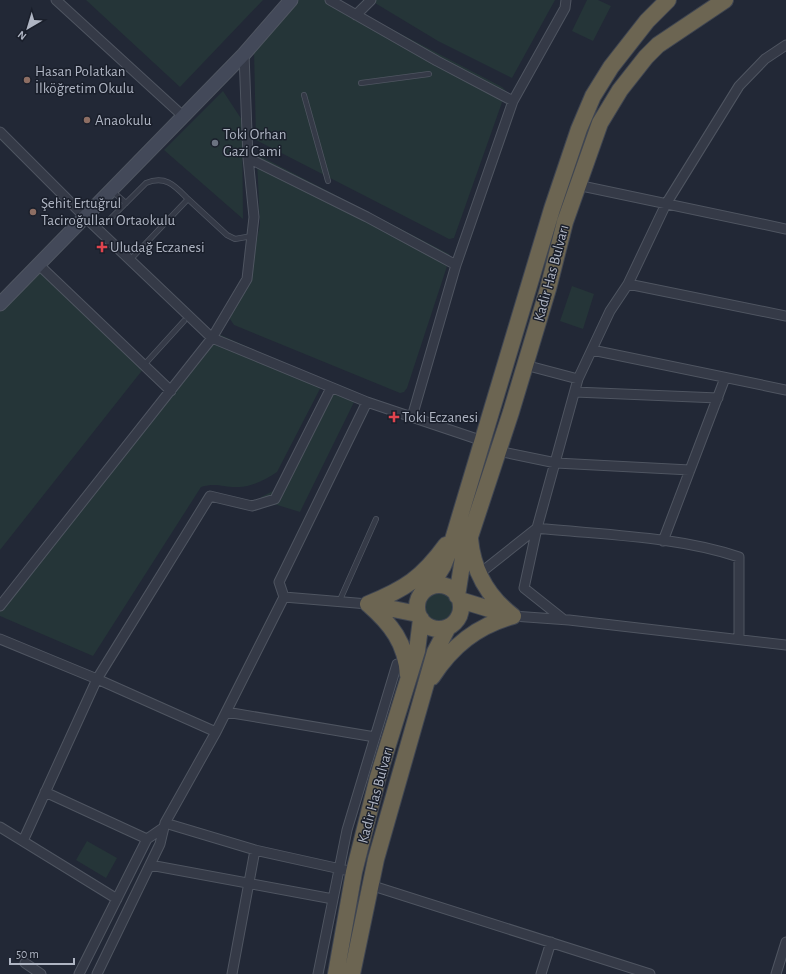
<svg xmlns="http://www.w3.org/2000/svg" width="786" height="974" viewBox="0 0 786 974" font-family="'Alegreya Sans',sans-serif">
<rect width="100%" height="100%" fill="#222836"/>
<path fill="#253538" d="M86,0h177l-83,87z
M298,0h38l166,87 4,4 -52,147 -5,1 -193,-99 -2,-90 2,-9z
M370,0h185l-43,78 -74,-37z
M587,0h11l13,6 -18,35 -21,-10z
M223,91l19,29 1,99 -79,-69z
M260,156l189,98 1,3 -43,131 -3,4 -4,1 -166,-68 -4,-6v-6l19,-33 11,-56 -3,-64 1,-3z
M39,271l105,97 -144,182v-239z
M572,286l22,8 -11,35 -23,-8z
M221,335l103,46 -47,91c-10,7 -26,15 -38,15 -15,1 -22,-5 -38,0l-108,169 -93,-40v-8l192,-253c9,-10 16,-18 29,-20z
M337,386l21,8 -58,118 -39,-12v-3l14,-7z
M422 607a17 17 0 1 1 34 0a17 17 0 1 1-34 0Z
M87,841l30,17 -11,20 -30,-18z"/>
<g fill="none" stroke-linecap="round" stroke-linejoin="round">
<defs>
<path id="lane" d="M361,83l68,-9
M304,95l24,86
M112,191l14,12
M108,221l38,-38c20,-8 29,3 42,16
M130,260l58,-61 39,36 8,4 17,-3
M144,365l40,-44
M339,602l37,-83"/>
<path id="street" d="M56,0l128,117
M330,0l107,61 76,40
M356,15l15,-15
M0,132l86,86 126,120 155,64 116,39
M248,158l119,59 89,48
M577,185l209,44
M39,265l132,126
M628,284l158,32
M592,350l194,40
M525,365l53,14
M575,392l143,6
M412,417l44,-152 57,-164 52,-93 1,-8
M498,451l58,12 134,7
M663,541l62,-163
M479,574l58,-46 41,-149 32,-68 18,-27 38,-80 73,-118 26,-27 21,-14
M284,597l-5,-15 88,-180
M0,606l212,-268 35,-59 7,-62 -6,-59 -4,-104
M513,616l56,4 217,25
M563,619l-39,-31 13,-60c66,7 139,8 202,29v82
M0,639l97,40 119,53 68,-135 84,7
M226,712l149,25
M45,792l102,47
M165,823l90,27 90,20
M0,827l117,72
M23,841l74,-162 113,-183 42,10 23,-7 56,-111
M150,865l183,34
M370,885l280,89
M25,963l16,11
M79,974l68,-135 16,-11
M97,974l63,-130 5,-21 51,-91
M232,974l23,-124
M318,974l29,-144 50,-166
M541,974l10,-32
M776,974l10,-32"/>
<path id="secondary" d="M0,304l244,-250 47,-54"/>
<path id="highway" d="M470,539c3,31 18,58 43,77
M417 607a22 22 0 1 1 44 0a22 22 0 1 1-44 0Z
M430,587l13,-21 8,-20 101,-337 27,-80 14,-33 18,-29 36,-46 21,-21
M457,596l6,-38 48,-146 37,-123 17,-67 35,-99 20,-33 26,-33 12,-12 67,-45
M460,600l49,15
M368,604c37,-15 54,-26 78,-59
M368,604c23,20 38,39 40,71
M368,604l50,10
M432,677c20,-31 45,-51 81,-61
M336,974l18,-102 24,-95 39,-126 4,-32
M352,974l24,-115 59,-207 13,-25"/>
</defs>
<use href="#lane" stroke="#4f5561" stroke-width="6"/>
<use href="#street" stroke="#4f5561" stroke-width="11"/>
<use href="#secondary" stroke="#4f5561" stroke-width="15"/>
<use href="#highway" stroke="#3f4551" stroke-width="18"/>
<use href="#lane" stroke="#353a47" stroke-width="4.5"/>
<use href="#street" stroke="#353a47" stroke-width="9"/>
<use href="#secondary" stroke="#434959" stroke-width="13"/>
<use href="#highway" stroke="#6c6552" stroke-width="16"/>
</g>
<g fill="#8d6e63" stroke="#1a1f2b" stroke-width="1.5">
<circle cx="27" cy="80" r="4"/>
<circle cx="87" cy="120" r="4"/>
<circle cx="33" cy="212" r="4"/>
</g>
<circle fill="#6b7280" stroke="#1a1f2b" stroke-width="1.5" cx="215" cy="143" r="4"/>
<g fill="#e0444e" stroke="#1a1f2b" stroke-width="1.5">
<path d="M100 241h4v4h4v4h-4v4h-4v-4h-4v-4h4z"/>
<path d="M392 411h4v4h4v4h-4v4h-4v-4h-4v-4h4z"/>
</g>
<g text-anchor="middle" stroke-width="3" stroke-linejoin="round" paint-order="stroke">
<g font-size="15" fill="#afb5c3" stroke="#1a1f2b" text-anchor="start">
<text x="35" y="76">Hasan Polatkan<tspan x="35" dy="17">İlköğretim Okulu</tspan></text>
<text x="95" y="125">Anaokulu</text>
<text x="223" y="139">Toki Orhan<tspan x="223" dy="17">Gazi Cami</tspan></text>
<text x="41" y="208">Şehit Ertuğrul<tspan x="41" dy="17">Taciroğulları Ortaokulu</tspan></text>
<text x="110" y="252">Uludağ Eczanesi</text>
<text x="402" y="422">Toki Eczanesi</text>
</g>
<g font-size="15" fill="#afb5c3" stroke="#1a1f2b">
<text transform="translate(551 273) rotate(-75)" y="5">Kadir Has Bulvarı</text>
<text transform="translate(375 795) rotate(-75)" y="5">Kadir Has Bulvarı</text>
</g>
</g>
<g transform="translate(28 28) rotate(218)" stroke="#1a1f2b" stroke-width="3" paint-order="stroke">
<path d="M0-3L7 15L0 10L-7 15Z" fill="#afb5c3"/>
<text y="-6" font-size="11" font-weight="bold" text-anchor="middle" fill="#afb5c3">N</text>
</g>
<path d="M10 958v6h64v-6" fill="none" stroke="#afb5c3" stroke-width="2"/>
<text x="16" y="958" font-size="12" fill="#afb5c3" stroke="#1a1f2b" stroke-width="3" paint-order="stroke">50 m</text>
</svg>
